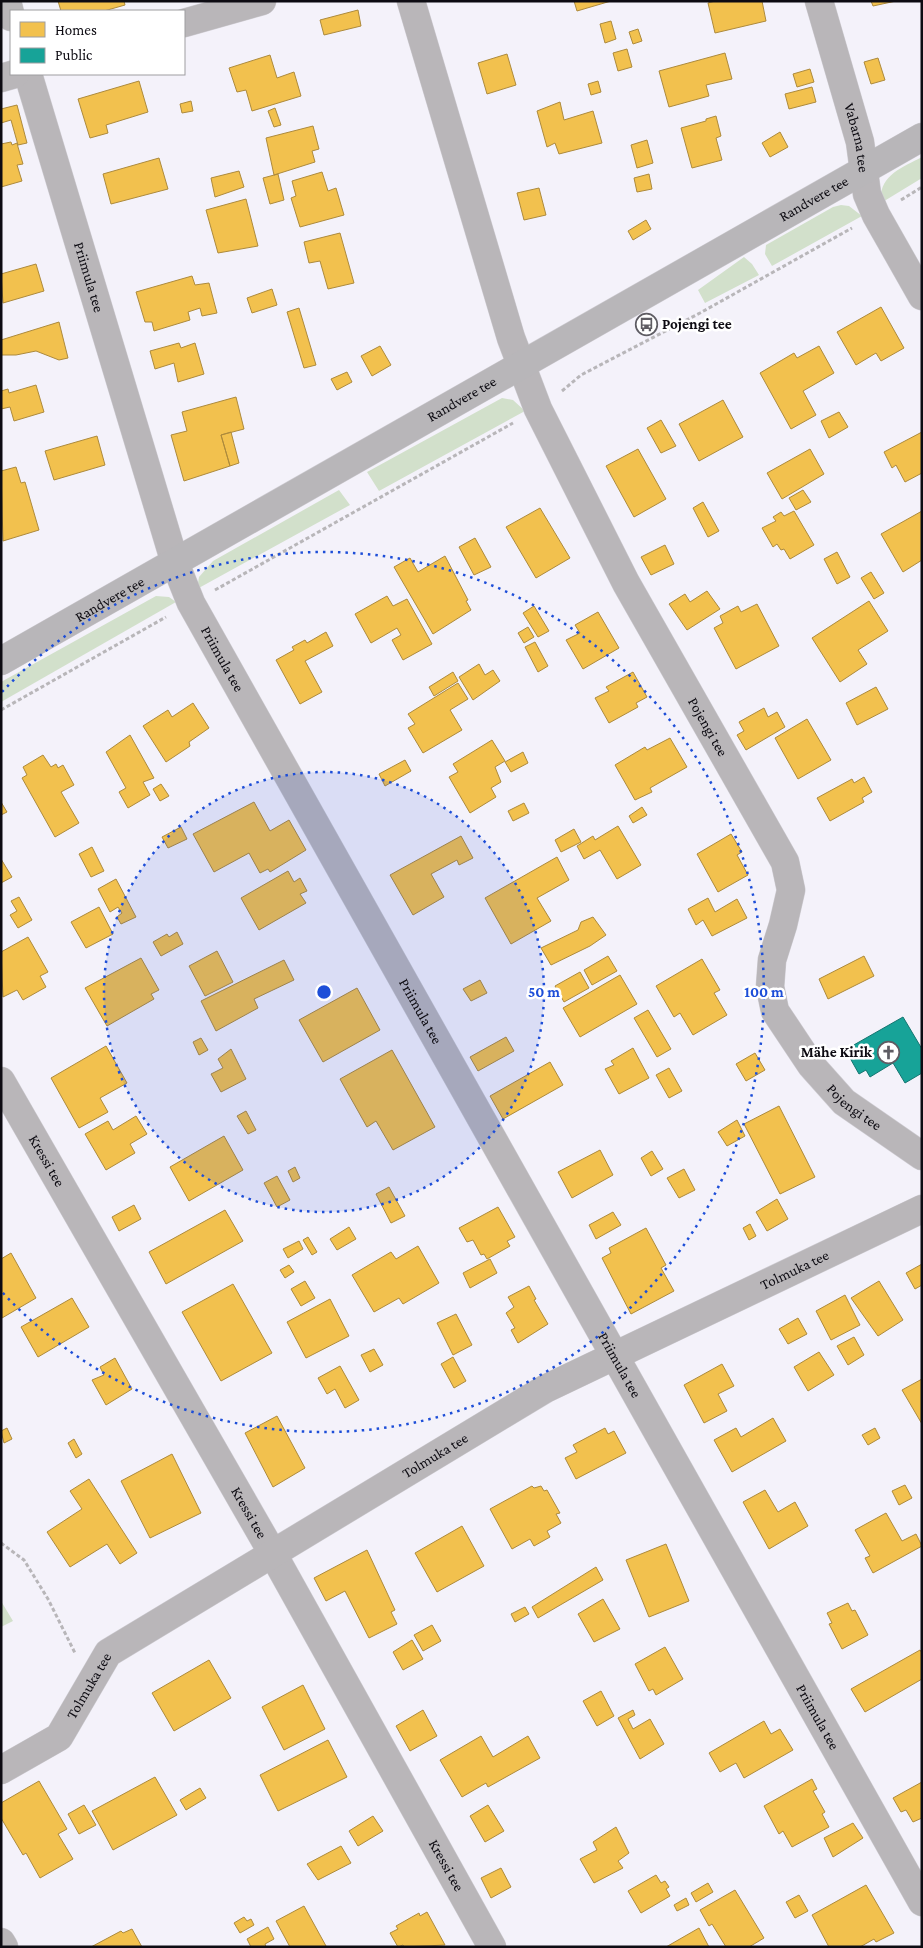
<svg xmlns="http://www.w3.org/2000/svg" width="923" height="1948" viewBox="0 0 923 1948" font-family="'Crimson Pro',serif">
<rect width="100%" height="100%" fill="#f4f2fa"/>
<path fill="#d2e0cb" d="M922,157v21l-41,25c-3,-27 20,-35 41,-46z
M841,205l8,1 13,10 -90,50 -7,-12 1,-9 67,-38z
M744,257l8,7 7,11 -54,28 -7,-13z
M502,398l11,2 12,11 -146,80 -12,-19z
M339,490l11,15 -153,84 2,-12 14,-16z
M156,596l13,1 7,5 -175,100v-20z
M1,1601l12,20 -12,6z"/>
<path fill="#f2c14e" stroke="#ad8a3c" d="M58,1h66l1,4 -21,6h-43z
M574,1h37l-34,10z
M715,1h47l4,20 -51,12 -7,-30z
M871,1h25l-23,5z
M358,10l3,16 -37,9 -4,-15z
M611,21l5,18 -11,4 -5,-19z
M638,29l4,12 -9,3 -4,-12z
M627,49l5,18 -14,4 -5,-18z
M725,53l7,26 -26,6 3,11 -40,11 -10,-36z
M507,54l9,31 -29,9 -9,-31z
M270,55l7,23 17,-6 7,24 -49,15 -6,-21 -9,2 -8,-24z
M878,58l7,22 -14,4 -7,-22z
M810,69l4,13 -17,5 -4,-13z
M139,81l9,31 -42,13 2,8 -18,5 -12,-39z
M598,81l3,11 -10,3 -3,-11z
M812,87l4,15 -27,7 -4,-15z
M191,101l2,10 -11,2 -2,-9z
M560,102l4,18 29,-9 9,32 -43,11 -4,-11 -8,4 -10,-36z
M17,105l10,38 -9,2 -7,-25 -10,3v-14z
M275,108l6,17 -7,2 -6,-16z
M716,116l5,20 -5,2 6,22 -30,8 -11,-40 25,-7v-2z
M313,126l6,23 -7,2 3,11 -41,13 -8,-37z
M780,132l8,15 -18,10 -8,-14z
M647,140l6,23 -16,5 -6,-23z
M11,142l1,3 5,-2 1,4 5,17 -6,1 5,16 -21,6v-43z
M159,158l9,31 -57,15 -8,-30z
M239,171l5,16 -29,10 -4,-19z
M322,172l6,19 8,-3 8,27 -44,12 -9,-29 5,-2 -4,-15z
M278,174l6,26 -14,4 -7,-26z
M649,174l3,15 -15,3 -3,-14z
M539,188l7,27 -22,5 -7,-27z
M246,199l12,47 -40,7 -12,-43z
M646,220l5,9 -18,11 -5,-9z
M340,233l14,50 -26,6 -8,-28 -11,2 -5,-21z
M36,264l8,27 -41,12 -2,-29z
M192,276l3,9 14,-2 8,30 -15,3 -2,-8 -12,4 2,8 -36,11 -2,-9h-7l-9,-30z
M272,289l5,16 -25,8 -5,-15z
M881,307l23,41 -23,13 -5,-8 -20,12 -19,-33z
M299,308l17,57 -12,3 -17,-56z
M59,322l9,36 -9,2 -23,-9 -20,4h-15v-15z
M179,343l2,5 14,-5 9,31 -26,8 -4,-19 -19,6 -5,-18z
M380,346l11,19 -19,11 -11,-20z
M819,346l15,27 -31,18 13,24 -25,14 -31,-56 34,-20 3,5z
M347,372l5,10 -15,8 -6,-11z
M36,385l8,27 -30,9 -4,-14 -9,2v-18l7,-2 1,4z
M236,397l8,32 -23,6 9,31 -46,15 -13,-46 16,-4 -5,-19z
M723,400l20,37 -44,24 -20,-37z
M839,412l9,15 -19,11 -8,-17z
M661,420l15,26 -15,7 -14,-25z
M231,432l8,31 -9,3 -9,-31z
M922,432v41l-17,9 -9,-17 -4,3 -8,-16z
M97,436l8,29 -51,15 -9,-29z
M638,449l28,50 -32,18 -28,-51z
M810,449l14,25 -42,25 -15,-26z
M16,467l5,16 4,-1 14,48 -36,11 -2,-70z
M803,490l8,12 -15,8 -7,-12z
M703,502l16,29 -11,6 -15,-29z
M540,508l30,50 -34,20 -30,-51z
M794,511l20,34 -24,14 -6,-10 -3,1 -4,-6 -4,3 -11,-19 14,-7 -3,-4 8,-5 3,4z
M922,511v49l-19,12 -22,-38z
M475,538l16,29 -17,8 -15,-28z
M665,545l9,19 -23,11 -10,-18z
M837,552l13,25 -13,7 -13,-25z
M445,556l23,44 -2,1 5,9 -38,24 -39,-67 16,-9 8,14z
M871,572l13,21 -10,6 -13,-21z
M707,591l13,18 -33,21 -18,-26 16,-10 5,8z
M387,596l6,10 14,-7 25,45 -29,16 -11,-20 9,-5 -4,-7 -26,15 -16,-29z
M869,601l19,30 -30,19 9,14 -27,18 -28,-44z
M757,604l22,42 -43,23 -22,-41 9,-5 -3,-7 18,-10 3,6z
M534,606l15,25 -11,6 -15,-24z
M598,612l21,36 -36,21 -17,-29 14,-7 -5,-8z
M528,627l6,10 -10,6 -6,-10z
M326,632l7,14 -28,15 17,31 -22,12 -24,-44 18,-10 -2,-3 13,-7 2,3z
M535,642l13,24 -10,6 -13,-25z
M479,664l6,11 8,-5 7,11 -27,19 -14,-23z
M453,672l5,9 -24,15 -5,-9z
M633,672l14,25 -11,6 2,4 -29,16 -14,-25 14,-7 -3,-4z
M458,683l10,16 -18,11 12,20 -39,23 -15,-25 7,-4 -7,-10z
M876,687l12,22 -31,16 -11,-22z
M193,703l16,25 -20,14 1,4 -24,16 -23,-36 25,-16 4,7z
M764,708l4,9 9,-5 8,15 -39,23 -9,-15 7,-4 -5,-9z
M807,719l24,41 -33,19 -23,-41z
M130,735l24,43 -11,4 7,13 -22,13 -9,-16 7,-4 -20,-36z
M670,738l17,29 -37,21 2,4 -17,8 -20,-35 30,-18 2,3z
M492,740l13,21 -10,6 6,15 -10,6 5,9 -26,16 -21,-36 9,-5 -5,-8z
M523,752l5,11 -17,9 -6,-10z
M43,755l8,12 5,-3 2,4 5,-3 11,20 -13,7 18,31 -24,14 -33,-59 5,-3 -4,-8z
M405,760l6,11 -26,15 -6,-12z
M864,777l8,15 -10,6 2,4 -34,19 -13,-23 35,-19 2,4z
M161,784l8,12 -9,5 -7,-12z
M1,802l6,10 -6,3z
M254,802l16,29 19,-11 17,30 -36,22 -2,-3 -8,4 -11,-20 -35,19 -21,-38z
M524,803l5,10 -16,8 -5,-10z
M642,807l5,8 -14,8 -4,-7z
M618,826l23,39 -24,14 -17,-29 -16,9 -7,-13 16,-10 2,4z
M181,827l6,12 -19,9 -6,-11z
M574,829l7,13 -20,10 -6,-12z
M731,834l11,18 -5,3 11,20 -30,17 -21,-38z
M461,836l12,22 -14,7 -2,-5 -26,14 13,23 -31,18 -23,-40z
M92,847l12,24 -13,6 -12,-23z
M557,857l12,23 -32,18 14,23 -40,23 -26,-46z
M1,859l11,18 -11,6z
M288,871l6,11 6,-4 7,13 -7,3 6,9 -47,27 -18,-32z
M116,879l20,38 -15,7 -4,-7 5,-4 -4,-6 -8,5 -12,-23z
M19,897l13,23 -14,8 -8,-13 7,-4 -6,-10z
M708,898l7,14 22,-13 10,19 -35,18 -9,-16 -7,5 -8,-16z
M99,907l14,27 -27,14 -15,-26z
M593,917l13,18 -16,11 -39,19 -10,-17 37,-18 3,-8z
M177,932l6,12 -22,12 -8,-14 14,-8 2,3z
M28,937l20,35 -8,4 6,11 -23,13 -6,-10 -14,7 -2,-45z
M217,951l16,31 -28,14 -16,-30z
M608,956l9,15 -25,14 -8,-15z
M864,956l10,20 -46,23 -9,-20z
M141,958l18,32 -8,4 3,5 -47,27 -22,-38z
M702,959l18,31 -6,3 13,22 -34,20 -13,-22 -6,4 -18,-31z
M284,960l10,20 -40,19 4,9 -42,23 -15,-30z
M580,972l9,16 -25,14 -9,-16z
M620,975l17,29 -57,33 -17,-29z
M480,980l7,13 -16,8 -8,-12z
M357,988l23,42 -57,32 -24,-42z
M648,1010l23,39 -14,8 -23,-39z
M506,1037l8,14 -36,20 -8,-14z
M201,1038l7,12 -9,5 -6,-13z
M106,1046l21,37 -27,15 8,14 -29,16 -28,-50z
M633,1048l16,30 -30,16 -14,-25 9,-4 -3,-4z
M231,1049l15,30 -25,13 -10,-18 12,-6 -5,-9z
M392,1050l43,77 -42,23 -17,-29 -9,6 -27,-48z
M755,1053l10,17 -19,11 -10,-17z
M550,1062l13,23 -60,34 -13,-23z
M669,1068l13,23 -13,7 -13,-23z
M779,1106l36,71 -35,17 -36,-70z
M246,1111l10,19 -8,4 -11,-18z
M136,1116l11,18 -17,10 5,9 -29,17 -21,-36 23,-13 5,9z
M737,1120l8,16 -18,10 -9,-14z
M224,1136l19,34 -54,31 -19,-34z
M600,1150l13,25 -41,23 -14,-26z
M652,1151l11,18 -12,7 -10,-18z
M295,1167l5,11 -7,4 -5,-11z
M684,1169l11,21 -16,8 -12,-20z
M277,1176l13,24 -13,7 -13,-24z
M389,1187l16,29 -14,7 -15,-29z
M777,1199l11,20 -21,12 -11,-19z
M134,1205l7,14 -22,12 -7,-14z
M498,1207l17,30 -8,4 3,5 -23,13 -3,-5 -3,1 -8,-15 -6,2 -8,-14z
M225,1210l18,31 -77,43 -17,-32z
M613,1212l8,13 -25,14 -7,-14z
M750,1224l6,12 -7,4 -6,-12z
M349,1227l7,12 -19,11 -7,-11z
M646,1228l20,37 -5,3 13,23 -43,23 -29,-56 9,-5 -2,-5z
M308,1237l9,15 -5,3 -9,-15z
M299,1241l4,8 -15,9 -5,-9z
M418,1246l21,37 -36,21 -4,-6 -25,14 -22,-37 39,-23 5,7z
M11,1253l25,45 -34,20 -1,-59z
M490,1259l7,14 -27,15 -7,-15z
M922,1264v21l-7,4 -9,-16z
M289,1265l5,7 -9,6 -5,-8z
M305,1281l10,17 -14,8 -10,-17z
M879,1281l24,39 -25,16 -27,-38z
M233,1284l39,69 -51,28 -39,-69z
M529,1286l7,13 -2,1 14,24 -30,19 -7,-13 4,-2 -9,-15 8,-6 -6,-10z
M845,1295l15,30 -29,15 -15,-29z
M72,1298l17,29 -51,30 -17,-30z
M330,1299l19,37 -43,22 -19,-36z
M456,1314l16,31 -19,10 -16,-32z
M798,1318l9,16 -19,10 -9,-15z
M854,1337l10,18 -16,10 -11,-19z
M374,1349l9,16 -13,7 -9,-17z
M819,1352l15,23 -26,16 -14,-24z
M453,1357l13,24 -12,7 -13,-24z
M115,1358l17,31 -26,16 -14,-25 12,-5 -4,-8z
M722,1364l12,22 -16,8 9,17 -23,12 -20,-38z
M340,1366l19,34 -14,8 -10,-19 -8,5 -9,-16z
M922,1379v45l-20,-34z
M277,1416l28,52 -32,19 -28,-54z
M773,1418l13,23 -54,31 -18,-32 22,-12 5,9z
M7,1428l5,11 -8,4 -3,-12z
M605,1428l3,6 6,-3 12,22 -50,26 -11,-21 12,-6 -4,-7z
M875,1428l5,10 -12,7 -6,-10z
M74,1439l8,15 -6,4 -8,-15z
M172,1454l29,59 -51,25 -29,-57z
M89,1479l48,74 -17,11 -13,-20 -37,23 -23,-35 35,-23 -12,-18z
M905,1485l7,13 -13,7 -7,-14z
M532,1486l2,2 7,-2 3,5 3,-1 13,23 -4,1 5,9 -14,8 3,6 -16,9 -4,-7 -18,10 -22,-40z
M765,1490l13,22 17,-10 13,24 -39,23 -26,-47z
M886,1513l16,28 14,-7 6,12 -49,27 -8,-15 5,-2 -15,-26z
M462,1526l22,40 -47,26 -22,-39z
M666,1544l23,57 -40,16 -23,-57z
M367,1550l28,60 -4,2 6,12 -28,14 -24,-47 -19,10 -12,-23z
M596,1567l7,13 -65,38 -6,-11z
M603,1599l17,30 -26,13 -16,-28z
M848,1603l4,8 3,-1 13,25 -26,14 -13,-25 3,-1 -5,-10z
M525,1607l4,7 -14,8 -4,-8z
M432,1625l9,16 -18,10 -9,-16z
M412,1640l11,19 -20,11 -10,-18z
M665,1647l18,32 -27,16 -3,-6 -4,2 -14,-27z
M920,1650l2,3v26l-57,33 -14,-23z
M209,1660l22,38 -57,33 -22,-38z
M303,1685l22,44 -41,21 -22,-43z
M601,1691l13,25 -17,10 -14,-25z
M423,1710l14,26 -27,15 -14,-25z
M633,1710l2,5 -7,4 5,10 17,-10 14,25 -24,15 -22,-41z
M764,1721l7,13 9,-5 13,21 -49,28 -8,-15 -16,9 -11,-19z
M481,1736l12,21 35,-21 12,22 -52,29 -2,-4 -24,14 -22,-37z
M328,1740l19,37 -69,34 -18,-36z
M155,1777l22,38 -64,35 -21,-39z
M812,1779l5,10 -4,2 12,21 -3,2 7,13 -37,20 -9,-16 -4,3 -15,-28z
M39,1781l28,48 -9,5 15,25 -33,19 -14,-25 -3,2 -22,-37v-15z
M922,1782v36l-9,4 -7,-12 -5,2 -8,-14z
M200,1788l6,10 -20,12 -6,-10z
M84,1805l12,20 -17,9 -11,-20z
M488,1805l16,26 -19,11 -15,-26z
M373,1816l10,15 -25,15 -9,-15z
M853,1823l10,15 -30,19 -9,-19z
M616,1827l13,26 -11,8 5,7 -29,15 -14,-24 17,-9 -4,-8z
M341,1846l10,17 -33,17 -11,-16z
M501,1868l10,19 -20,11 -10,-20z
M656,1875l5,8 4,-2 4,6 -3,2 4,7 -29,17 -13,-22z
M708,1883l5,9 -17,10 -5,-9z
M866,1885l28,48 -18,9 -2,-3 -14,8h-31l-17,-32z
M735,1890l29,48 -15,9h-23l-14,-23 -3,2 -9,-16z
M799,1895l9,16 -13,7 -9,-16z
M686,1898l3,7 -12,6 -3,-6z
M304,1906l22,40 -1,1h-35l-14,-26z
M427,1912l18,33 -41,2 -1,-2 -5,2 -8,-14 8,-4 -2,-3 23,-13 1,3z
M244,1917l3,4 4,-2 3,6 -14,8 -6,-10z
M268,1927l6,12 -9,5 1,3h-15l-4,-8z
M699,1928l10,19h-43z
M132,1929l10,18h-51l30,-16 2,2z"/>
<path fill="#17a398" stroke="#147570" d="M903,1017l19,32v24l-17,10 -12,-20 -23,14 -4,-7 -7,4 -9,-16 6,-4 -4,-8z"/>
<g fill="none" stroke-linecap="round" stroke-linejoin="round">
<defs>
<g id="minor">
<path d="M7,1l4,16"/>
<path id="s1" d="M411,1l100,337 27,71 88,174 159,279 6,28 -8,35 -11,35 -2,27 5,24 36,54 33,37 78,54"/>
<path id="s2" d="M819,1l41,141 7,52 9,21 46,81"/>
<path d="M184,23l78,-22"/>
<path id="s3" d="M28,74l147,489 16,40 731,1299"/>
<path d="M1,78l14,-4"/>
<path id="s4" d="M1,1081l272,473 219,393"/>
<path id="s5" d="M1,1770l58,-33 49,-84 437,-264 377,-180"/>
<path d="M1,1942l3,5"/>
</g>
<g id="secondary">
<path id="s6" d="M1,661l921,-524"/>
</g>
</defs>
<use href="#minor" stroke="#d0ced4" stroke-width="29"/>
<use href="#secondary" stroke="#d0ced4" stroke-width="29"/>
<path stroke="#b8b6b9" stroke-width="3" stroke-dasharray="4 2.5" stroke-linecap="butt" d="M901,200l21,-13
M562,391l19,-16 119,-62 152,-85
M215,590l298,-167
M1,710l165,-93
M1,1543l23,17 24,39 27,54"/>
<use href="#minor" stroke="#b9b6b9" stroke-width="28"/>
<use href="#secondary" stroke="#b8b6b9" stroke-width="28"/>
</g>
<circle cx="324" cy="992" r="220" fill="#1d4ed8" fill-opacity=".12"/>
<g fill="none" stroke="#1d4ed8" stroke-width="2.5" stroke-dasharray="2.5 5">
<circle cx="324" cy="992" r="220"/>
<path d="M2 692A440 440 0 1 1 2 1292"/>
</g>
<defs>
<symbol id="bus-ring" viewBox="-11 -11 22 22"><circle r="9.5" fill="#fff" stroke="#5e5c63" stroke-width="1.5"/><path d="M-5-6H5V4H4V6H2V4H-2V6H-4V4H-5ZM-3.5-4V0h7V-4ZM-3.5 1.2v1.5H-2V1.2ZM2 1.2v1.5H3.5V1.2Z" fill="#5e5c63"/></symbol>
<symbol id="church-ring" viewBox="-11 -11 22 22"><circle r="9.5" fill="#fff" stroke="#5e5c63" stroke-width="1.5"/><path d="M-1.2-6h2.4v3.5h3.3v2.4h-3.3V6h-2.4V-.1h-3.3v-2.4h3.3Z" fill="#5e5c63"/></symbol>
</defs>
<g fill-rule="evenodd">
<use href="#bus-ring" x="634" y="312" width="25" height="25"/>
<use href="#church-ring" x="876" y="1040" width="25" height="25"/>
</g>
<g text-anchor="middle" stroke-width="5" stroke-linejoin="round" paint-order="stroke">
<g font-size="15" fill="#0d0b12" stroke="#fff">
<text dy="5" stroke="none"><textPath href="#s2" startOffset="142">Vabarna tee</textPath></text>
<text dy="5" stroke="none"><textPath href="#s6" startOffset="935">Randvere tee</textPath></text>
<text dy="5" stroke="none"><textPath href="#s3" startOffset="212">Priimula tee</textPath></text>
<text dy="5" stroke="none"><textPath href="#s6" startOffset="530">Randvere tee</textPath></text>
<text dy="5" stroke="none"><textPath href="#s6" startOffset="125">Randvere tee</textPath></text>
<text dy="5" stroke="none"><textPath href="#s3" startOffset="618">Priimula tee</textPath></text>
<text dy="5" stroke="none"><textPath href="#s1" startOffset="788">Pojengi tee</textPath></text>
<text dy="5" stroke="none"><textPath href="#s3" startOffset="1022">Priimula tee</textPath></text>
<text dy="5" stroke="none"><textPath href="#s1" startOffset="1222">Pojengi tee</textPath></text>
<text dy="5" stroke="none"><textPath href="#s4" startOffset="92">Kressi tee</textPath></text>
<text dy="5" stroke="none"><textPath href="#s5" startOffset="951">Tolmuka tee</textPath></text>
<text dy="5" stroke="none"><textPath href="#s3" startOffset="1428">Priimula tee</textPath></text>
<text dy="5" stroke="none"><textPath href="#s5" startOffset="546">Tolmuka tee</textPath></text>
<text dy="5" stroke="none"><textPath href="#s4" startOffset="498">Kressi tee</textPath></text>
<text dy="5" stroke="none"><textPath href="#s5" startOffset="126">Tolmuka tee</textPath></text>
<text dy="5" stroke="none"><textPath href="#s3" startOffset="1832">Priimula tee</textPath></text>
<text dy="5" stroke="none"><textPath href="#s4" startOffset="902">Kressi tee</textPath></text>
</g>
<g font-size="15" font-weight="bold" fill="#0d0b12" stroke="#fff" text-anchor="start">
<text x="662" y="329">Pojengi tee</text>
<text x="872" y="1057" text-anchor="end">Mähe Kirik</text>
</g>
</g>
<circle cx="324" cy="992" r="8" fill="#1d4ed8" stroke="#fff" stroke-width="2.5"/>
<g font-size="15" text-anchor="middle" font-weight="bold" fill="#1d4ed8" stroke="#fff" stroke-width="5" stroke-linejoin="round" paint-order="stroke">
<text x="544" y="997">50 m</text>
<text x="764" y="997">100 m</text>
</g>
<rect width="923" height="1948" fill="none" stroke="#0d0b12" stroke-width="5"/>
<rect x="10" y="10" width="175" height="65" fill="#ffffff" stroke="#9e9da0"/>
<rect x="20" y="22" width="25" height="15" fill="#f2c14e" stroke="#9e9da0"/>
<text x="55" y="35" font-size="15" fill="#0d0b12">Homes</text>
<rect x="20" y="48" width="25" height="15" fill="#17a398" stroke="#9e9da0"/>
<text x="55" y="60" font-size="15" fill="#0d0b12">Public</text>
</svg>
